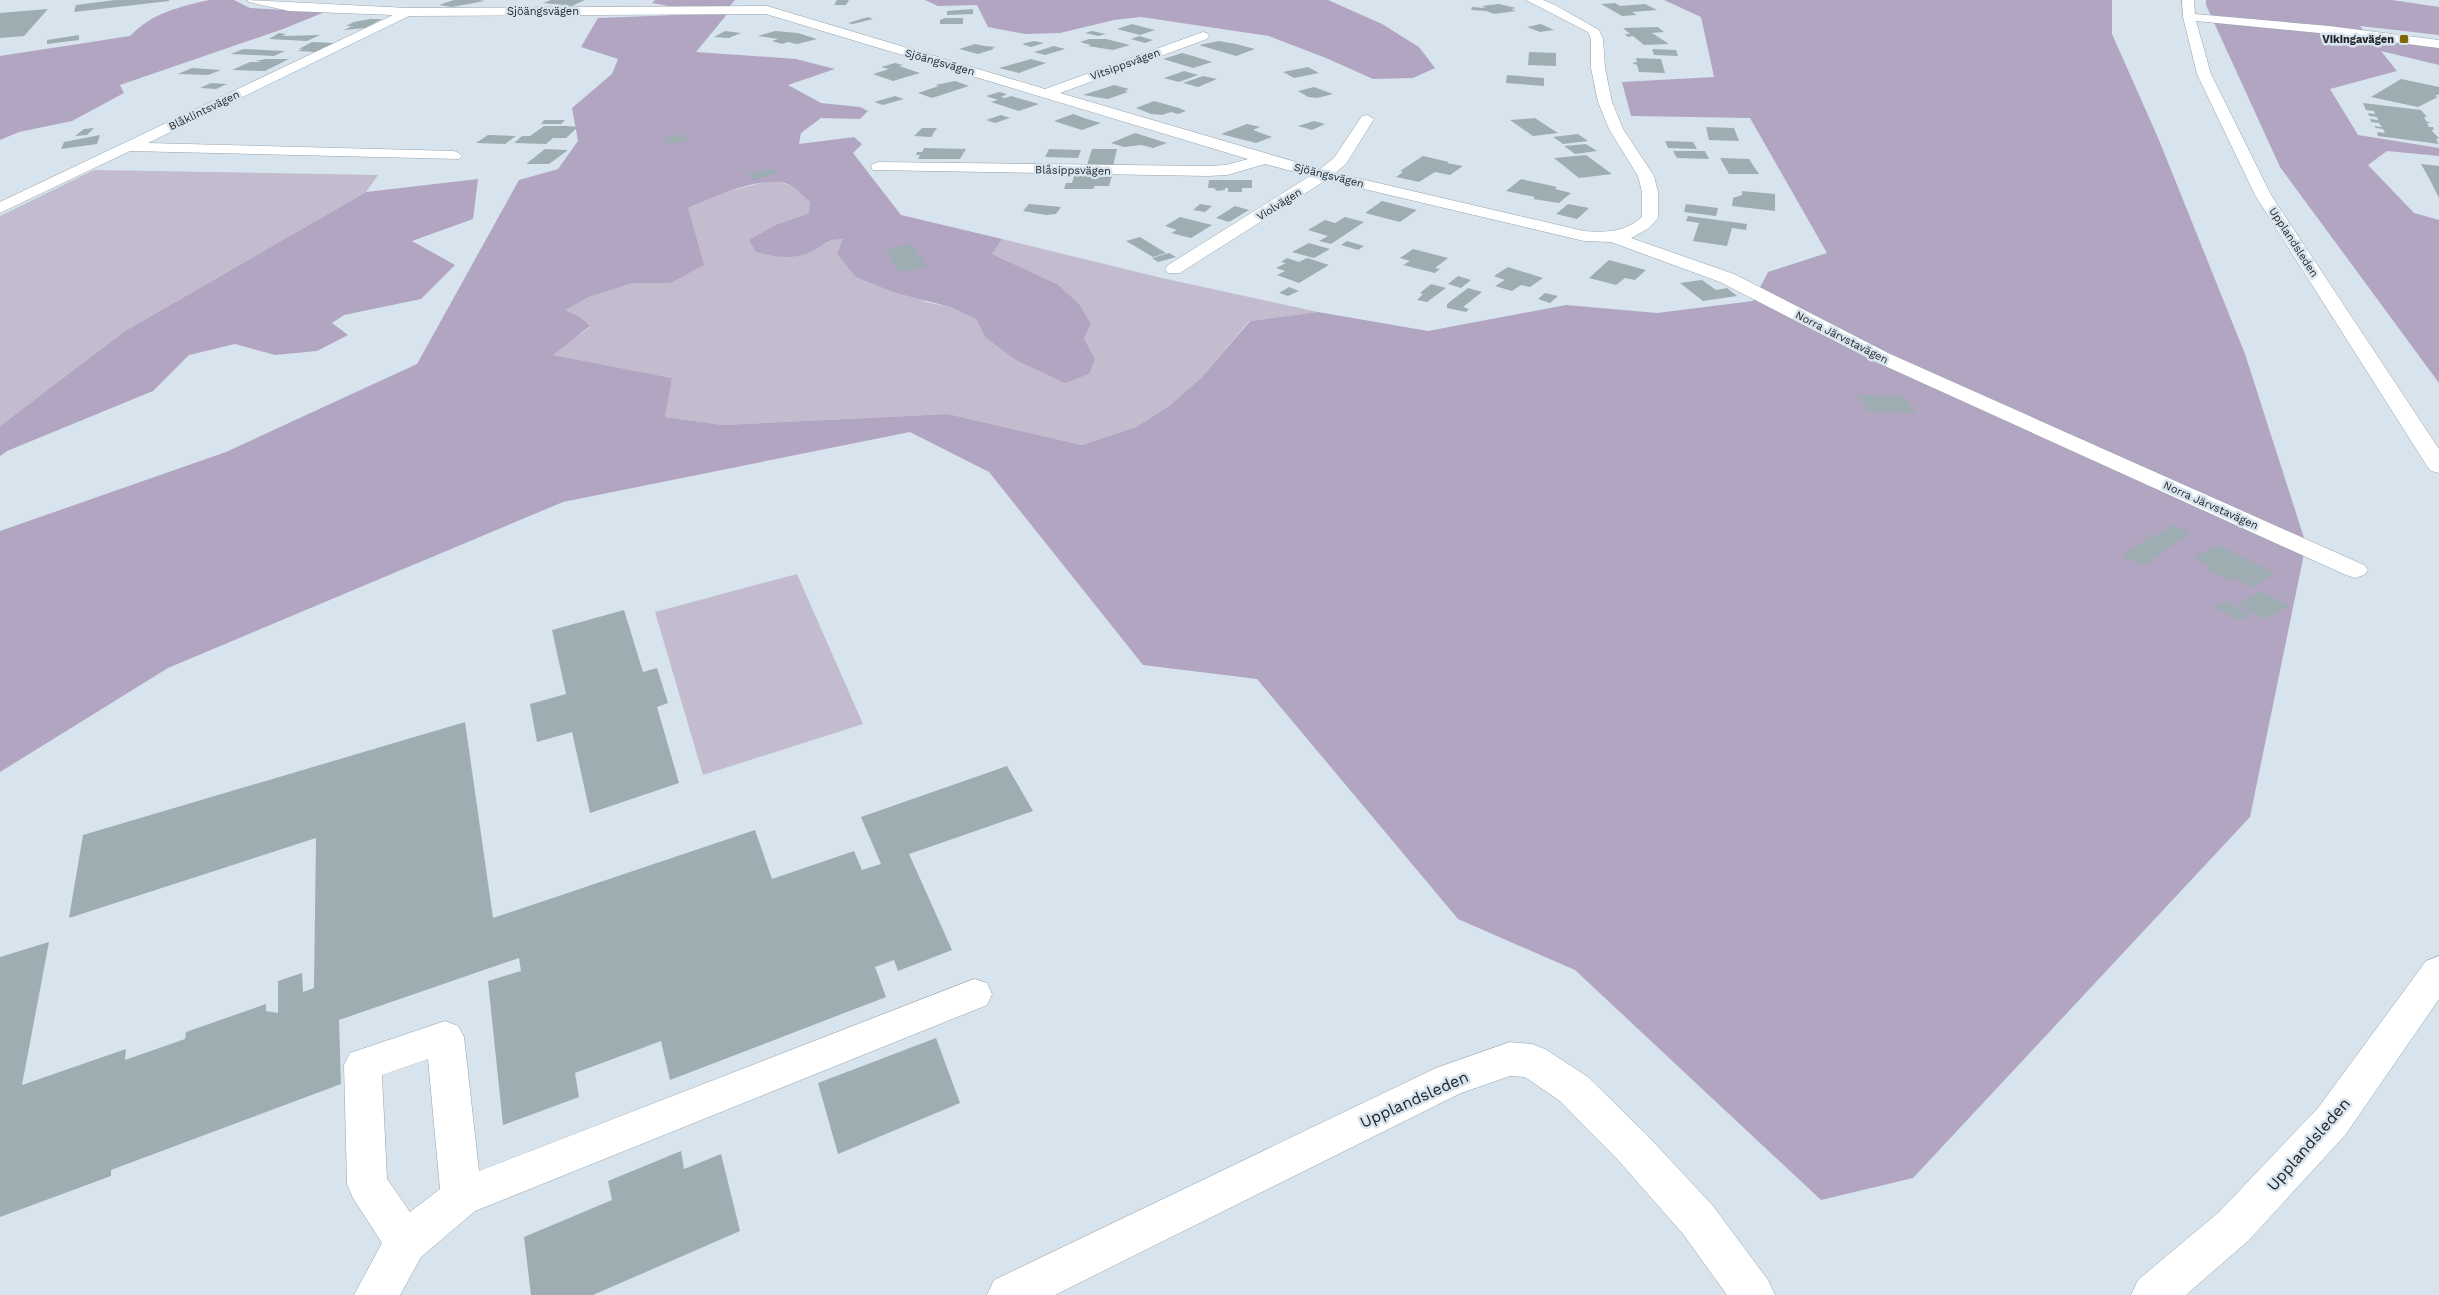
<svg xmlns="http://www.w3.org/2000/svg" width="2439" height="1295" viewBox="0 0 2439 1295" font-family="'Work Sans',sans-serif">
<rect width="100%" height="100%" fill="#d7e4ee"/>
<path fill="#c3bcce" d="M94,170l284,5 -12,17 -241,139 -125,95v-210z
M772,180l20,6 19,16 -2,11 -31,11 35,26 16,-11h15l82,63 24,5 26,12 9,18 110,22 -38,-75 -65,-30 10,-15 160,39 156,34 -69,9 -48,57 -32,28 -33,21 -54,18 -134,-31 -225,11 -59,-8 8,-39 -120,-23 38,-28 -10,-10 -16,-7 25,-13 44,-14h37l18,-75 31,-14z
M797,574l66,150 -160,51 -48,-163z"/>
<path fill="#b1a5c2" d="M209,0h25l16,8 75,4 -42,17 -163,56 4,8 -52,28 -53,11 -19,8v-84l130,-20c22,-23 49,-29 79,-36z
M655,0h80l-6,7 -61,-1 -16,-3z
M925,0h403l54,24 37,23 16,21 -22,10 -40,1 -47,-21 -57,-22 -128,-19 -27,3 -54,13 -35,1 -37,-7 -11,-22 -39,1z
M1664,0h448v34l47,106 86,214 61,190 -56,273 -337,361 -92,22 -246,-230 -117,-51 -201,-240 -114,-14 -154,-193 -79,-40 -347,70 -395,166 -168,104v-241l226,-79 191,-88 102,-184 39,-11 20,-28 -6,-33 40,-34 6,-15 -37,-12 17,-29 130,-5 -32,39 100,7 39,10 -47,16 33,18 39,4 8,4 -8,8 -39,-1 -20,15 -2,11 55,-7 8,7 -9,9 48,62 101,24 -10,15 65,30 22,20 12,20 -7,14 11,21 -6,15 -24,9 -49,-23 -31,-23 -9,-18 -26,-12 -57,-15 -37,-15 -19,-23 6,-15c-16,0 -15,3 -29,11 -19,11 -38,7 -58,2l-7,-12 29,-16 31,-11 1,-11c-6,-5 -11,-11 -17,-15 -22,-17 -82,11 -105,21l16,57 -34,18h-37l-44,14 -24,13 15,7 10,9 -37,29 119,23 -7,39 58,8 225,-11 134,31 54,-18 33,-21 32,-28 49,-57 68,-9 110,19 138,-26 91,8 96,-12 15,-29 59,-19 -77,-135 -119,-2 -9,-34 92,-5 -13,-60z
M2206,0h186l47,7v28l-79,-9 16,20 15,-5 48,7v17l-58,-14 16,20 -67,18 28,46 81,13v8l-52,-5 -19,14 46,48 25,7v163l-159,-216 -74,-162z
M478,179l-5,40 -61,22 43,24 -34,34 -77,16 -12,8 16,12 -31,16 -42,4 -40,-11 -46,11 -36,36 -146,60 -7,5v-30l125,-95 241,-139z"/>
<path fill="#9dadb1" d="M115,0h54v1l-95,11 2,-7z
M454,0h24l7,1 -33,6 -13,-2z
M551,0h34l-13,6 -29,-3z
M837,0h12l-3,5h-12z
M1615,3l5,3 25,-2 12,6 -25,2 5,3 -15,1 -21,-12z
M1499,4l17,4 -5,1 5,2 -22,3 -8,-3 -15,-1 1,-3 14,1 -4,-2z
M48,9l-24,27 -24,2v-25z
M973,9v5l-26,1v-4z
M868,17l5,2 -20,5 -5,-1z
M945,18h18v6h-23v-4z
M370,19h12l-17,9 -21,2 8,-4h-6l8,-4z
M1132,24l23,6 -15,5 -23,-6z
M1541,24l13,6 -14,2 -13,-5z
M1658,27l6,5 -12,1 17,11 -25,1 -11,-9 -5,1 -3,-3h5l-7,-6z
M725,31l16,2 -12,5 -15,-1z
M775,31l23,2 19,6 -20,5 -9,-2 -6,2 -10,-3 6,-2 -20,-3z
M1092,31l14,3 -8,2 -13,-3z
M279,33l7,1 -4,2 38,-1 -13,6 -38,-2z
M79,35v5l-32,4v-4z
M1139,36l14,4 -8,3 -14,-4z
M1089,39h17l24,6 -17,5 -25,-4 3,-1 -11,-3z
M1034,41l10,2 -13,4 -9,-3z
M1219,41l17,3 19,5 -19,7 -37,-11z
M312,42l22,1 -18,9 -18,-1 5,-2h-4z
M975,44l10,2 11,1 -4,1 2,1 -16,5 -19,-5z
M1054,46l11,3 -20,6 -11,-3z
M243,49l42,2 -11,5 -43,-2z
M1652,49l24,1 2,6 -24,-1z
M1529,52l27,1v13l-28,-1z
M1182,53l11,3 19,6 -19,6 -30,-9z
M1636,58l25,1 4,14 -26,-1 -2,-7 -5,-2 5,-1z
M266,59h23l-24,12 -33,-1 18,-8h9l1,-1h-5z
M1031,59l15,4 -27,10 -20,-5z
M895,63l8,2 -4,1 21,7 -27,8 -20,-7 16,-5 -8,-2z
M1308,67l11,6 -25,5 -11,-6z
M192,68l29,2 -13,5 -30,-1z
M1184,71l14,4 -19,7 -15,-4z
M1507,75l37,3v8l-38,-3z
M1203,76l14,3 -19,8 -15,-4z
M2401,79l38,8v7l-4,2 3,1 -20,10 -47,-10z
M955,81l14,5 -37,12 -14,-5 21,-7 -4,-1z
M211,83l16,1 -11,5 -16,-1z
M1114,85l15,4 -4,2 3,1 -20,7 -25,-4z
M1314,87l19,7 -16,4 -9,-1 -10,-6z
M999,92l8,2 -6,3 4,1 6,-2 28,8 -20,7 -28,-9 7,-2 -12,-4z
M895,96l9,3 -21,6 -9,-3z
M1154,101l25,7 7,3 -8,3 -7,-2 -9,3 -11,-1 -15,-6z
M2363,103l58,7 6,7h-3l2,4 5,2h-4l2,4h4l1,3h-3l8,8 -3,1 3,5 -61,-8 -1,-4 8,1 -2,-4 -7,-1 -2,-2 8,1 -3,-4 -8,-1 -1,-3 8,1 -1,-3 -8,-1 -1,-3 7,1 -1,-3 -8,-1z
M1073,114l14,5 14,4 -19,7 -28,-9z
M1001,115l9,3 -15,5 -9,-3z
M1535,118l12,8 11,7 -25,3 -23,-16z
M544,120h21l-4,4h-20z
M1314,121l11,3 -13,6 -14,-4z
M1247,124l13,3 -7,3 19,7 -16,6 -35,-9z
M544,126h23l11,1 -12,11h-13l-7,6 -32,-1 8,-7h8z
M1706,127l28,1 5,13 -30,-1z
M94,128l-7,7 -12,1 9,-7z
M922,128h15l-6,9 -17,-1z
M1135,133l32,10 -14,5 -12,-3 -17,2 -13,-4z
M675,134l15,5 -12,4 -15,-1 3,-2 -3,-2z
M1578,134l10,7 -25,3 -10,-7z
M100,135l-3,9 -36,5 3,-7z
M488,135l28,1 -11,8 -29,-1z
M1665,141l28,1 4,7 -29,-1z
M1586,144l11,7 -22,3 -11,-8z
M924,148l42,1 -6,10h-42l2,-4h-4l1,-3h5z
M545,149l23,1 -19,14h-23z
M1049,149l32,1 -3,8 -33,-1z
M1092,149h25l-4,17 -26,-1z
M1673,151h32l4,8 -32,-1z
M1586,155l26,19 -33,4 -25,-20z
M1423,156l26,6 -2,1 16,3 -13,9 -15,-3 -16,10 -23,-5 7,-5 -3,-1z
M1720,158l29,1 10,15h-30z
M2421,164l18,2v32l-9,-18z
M770,169l7,4 -22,7 -8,-6z
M1074,176h38l-3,10h-14l-2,3h-29l2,-6h6z
M1521,179l36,8 -2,2 16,4 -12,10 -26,-4 2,-2 -29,-6z
M1209,180h43v8h-10v4h-14v-4h-3v2l-8,1 -3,-3h-6z
M1742,191l33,3v17l-43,-5 1,-8 9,-3z
M1382,201l35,9 -17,12 -35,-9z
M1029,204l32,3 -5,7 -10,1 -23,-4z
M1200,204l12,2 -7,6 -12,-2z
M1568,204l21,4 -12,11 -21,-5z
M1686,204l32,4 -2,8 -32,-4z
M1235,206l14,4 -20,12 -13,-4z
M1688,216l59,8 -1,6 -14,-2 -5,18 -34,-5 6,-18 -13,-2z
M1180,217l32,8 -21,13 -20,-5 6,-3 -12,-4z
M1345,217l19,5 -33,22 -12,-3 9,-5 -20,-6 17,-10 10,3z
M1140,237l26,16 -13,4 -27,-16z
M1347,241l17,5 -6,4 -17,-5z
M1309,243l21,6 -16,9 -22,-6z
M912,244l15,23 -28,5 -14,-23z
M1413,249l35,9 -13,10 5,1 -5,4 -32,-8 7,-4 -10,-3z
M1169,253l7,4 -18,5 -6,-4z
M1287,258l12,4 8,-4 22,7 -30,18 -22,-8 8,-4 -9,-3 10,-5 -5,-1z
M1609,260l37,10 -11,10 -10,-2 -9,7 -27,-7z
M1508,267l35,11 -13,9 -9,-2 -9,6 -17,-5 10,-6 -11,-4z
M1458,276l13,4 -10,8 -13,-4z
M1702,280l14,10 11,-2 10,8 -34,5 -23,-18z
M1431,284l15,4 -19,14 -10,-2 6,-6 -3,-1z
M1289,287l10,4 -11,5 -9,-3z
M1468,288l14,4 -19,15 6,2 -3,3 -19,-4v-4z
M1545,293l13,3 -8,7 -12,-4z
M1857,395l47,1 12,17 -47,-1z
M2173,525l17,8 -46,33 -22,-10 30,-21 3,1z
M2218,545l58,29 -24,13 -18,-9 -5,2 -23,-11 4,-3 -16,-9z
M2260,591l30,15 -25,13 -28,-14z
M2225,601l25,14 -11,5 -25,-13z
M624,610l19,62 14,-4 11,35 -11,4 22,76 -89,30 -18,-81 -35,10 -7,-38 36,-10 -14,-64z
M465,722l28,196 262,-88 17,49 82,-28 8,19 19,-6 -20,-47 146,-51 26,45 -124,43 43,96 -54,21 -4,-11 -19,7 11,30 -216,83 -9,-39 -86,32 4,24 -76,28 -15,-144 33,-10 -2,-13 -180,62 2,64 -230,86v6l-111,41v-260l49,-15 -27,143 104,-36 -1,11 60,-21 1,-7 80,-28v7l12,2v-32l24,-8 1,19 11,-4 2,-150 -247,80 14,-83z
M936,1038l24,65 -122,51 -20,-71z
M681,1151l3,18 37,-15 19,77 -147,64h-62l-7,-58 88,-37 -4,-19z"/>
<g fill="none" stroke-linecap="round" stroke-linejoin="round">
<defs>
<path id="minor" d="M247,0l161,8 359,-2 278,83 158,-57 4,1 2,3 -2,3 -147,54 260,76 14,-11 28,-42 5,-1 7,4 -28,45 -11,9 249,58c22,2 41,1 58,-14v-25l-4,-16 -29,-47 -11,-27 -7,-34v-29l-3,-7 -62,-32h17l12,5 44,25 4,9 2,29 7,34 11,27 31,47 4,16v26l-9,10 -18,10 103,36 154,79 476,212 4,5 -4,5 -9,3 -9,-3 -472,-214 -154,-79 -109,-40 -27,-1 -258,-61 -146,93h-12l-3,-4 3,-4 142,-89 -45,-12 -38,11 -19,1 -335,-6 -2,-3 2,-3 6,-2 329,4 18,-1 22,-6 -482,-145 -357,2 -261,127 306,8 5,2 3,3 -3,3 -329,-8 -130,62v-11l393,-187 -104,-4 -40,-9z
M2182,0h12l1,14 134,12 110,14v8l-110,-14 -133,-13 15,53 60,121 168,254v24l-8,-2 -4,-5 -172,-271 -58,-121 -14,-57z
M2439,956v43l-93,135 -97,106 -63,55h-55l7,-15 81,-68 99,-104 108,-147z
M974,979l13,4 5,11 -5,11 -512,206 -54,46 -21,38h-46l28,-52 -29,-45 -6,-14 -3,-119 6,-12 95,-32 13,5 6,11 15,134zM428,1059l12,130 -30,23 -23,-33 -5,-104z
M1510,1042l22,2 13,5 43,28 58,57 67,72 55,74 7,15h-48l-44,-61 -65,-74 -58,-59 -35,-24 -15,-1 -49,17 -406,202h-68l7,-15 442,-212z"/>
</defs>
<use href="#minor" stroke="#97a3ac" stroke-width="1"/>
<use href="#minor" fill="#fff" fill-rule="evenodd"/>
</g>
<rect fill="#826600" stroke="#d7e4ee" stroke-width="2" x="2399" y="34" width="10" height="10" rx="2.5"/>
<g text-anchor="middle" stroke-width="5" stroke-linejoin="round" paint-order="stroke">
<g font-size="11" fill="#1f2327" stroke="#d7e4ee">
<text x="543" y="15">Sjöängsvägen</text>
<text transform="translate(940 62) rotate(16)" y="4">Sjöängsvägen</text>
<text transform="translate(1125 64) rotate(-20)" y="4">Vitsippsvägen</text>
<text transform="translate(204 110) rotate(-26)" y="4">Blåklintsvägen</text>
<text transform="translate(1073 170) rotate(1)" y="4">Blåsippsvägen</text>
<text transform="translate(1329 175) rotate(14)" y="4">Sjöängsvägen</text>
<text transform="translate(1279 204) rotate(-32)" y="4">Violvägen</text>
<text transform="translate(2294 242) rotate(57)" y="4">Upplandsleden</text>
<text transform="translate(1842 337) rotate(27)" y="4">Norra Järvstavägen</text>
<text transform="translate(2211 505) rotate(24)" y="4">Norra Järvstavägen</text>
</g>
<g font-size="11" font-weight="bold" fill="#1f2327" stroke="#d7e4ee" text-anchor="end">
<text x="2394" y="43">Vikingavägen</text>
</g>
<g font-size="16" fill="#1f2327" stroke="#d7e4ee">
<text transform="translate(1414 1099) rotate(-24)" y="6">Upplandsleden</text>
<text transform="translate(2308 1144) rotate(-49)" y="6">Upplandsleden</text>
</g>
</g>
</svg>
